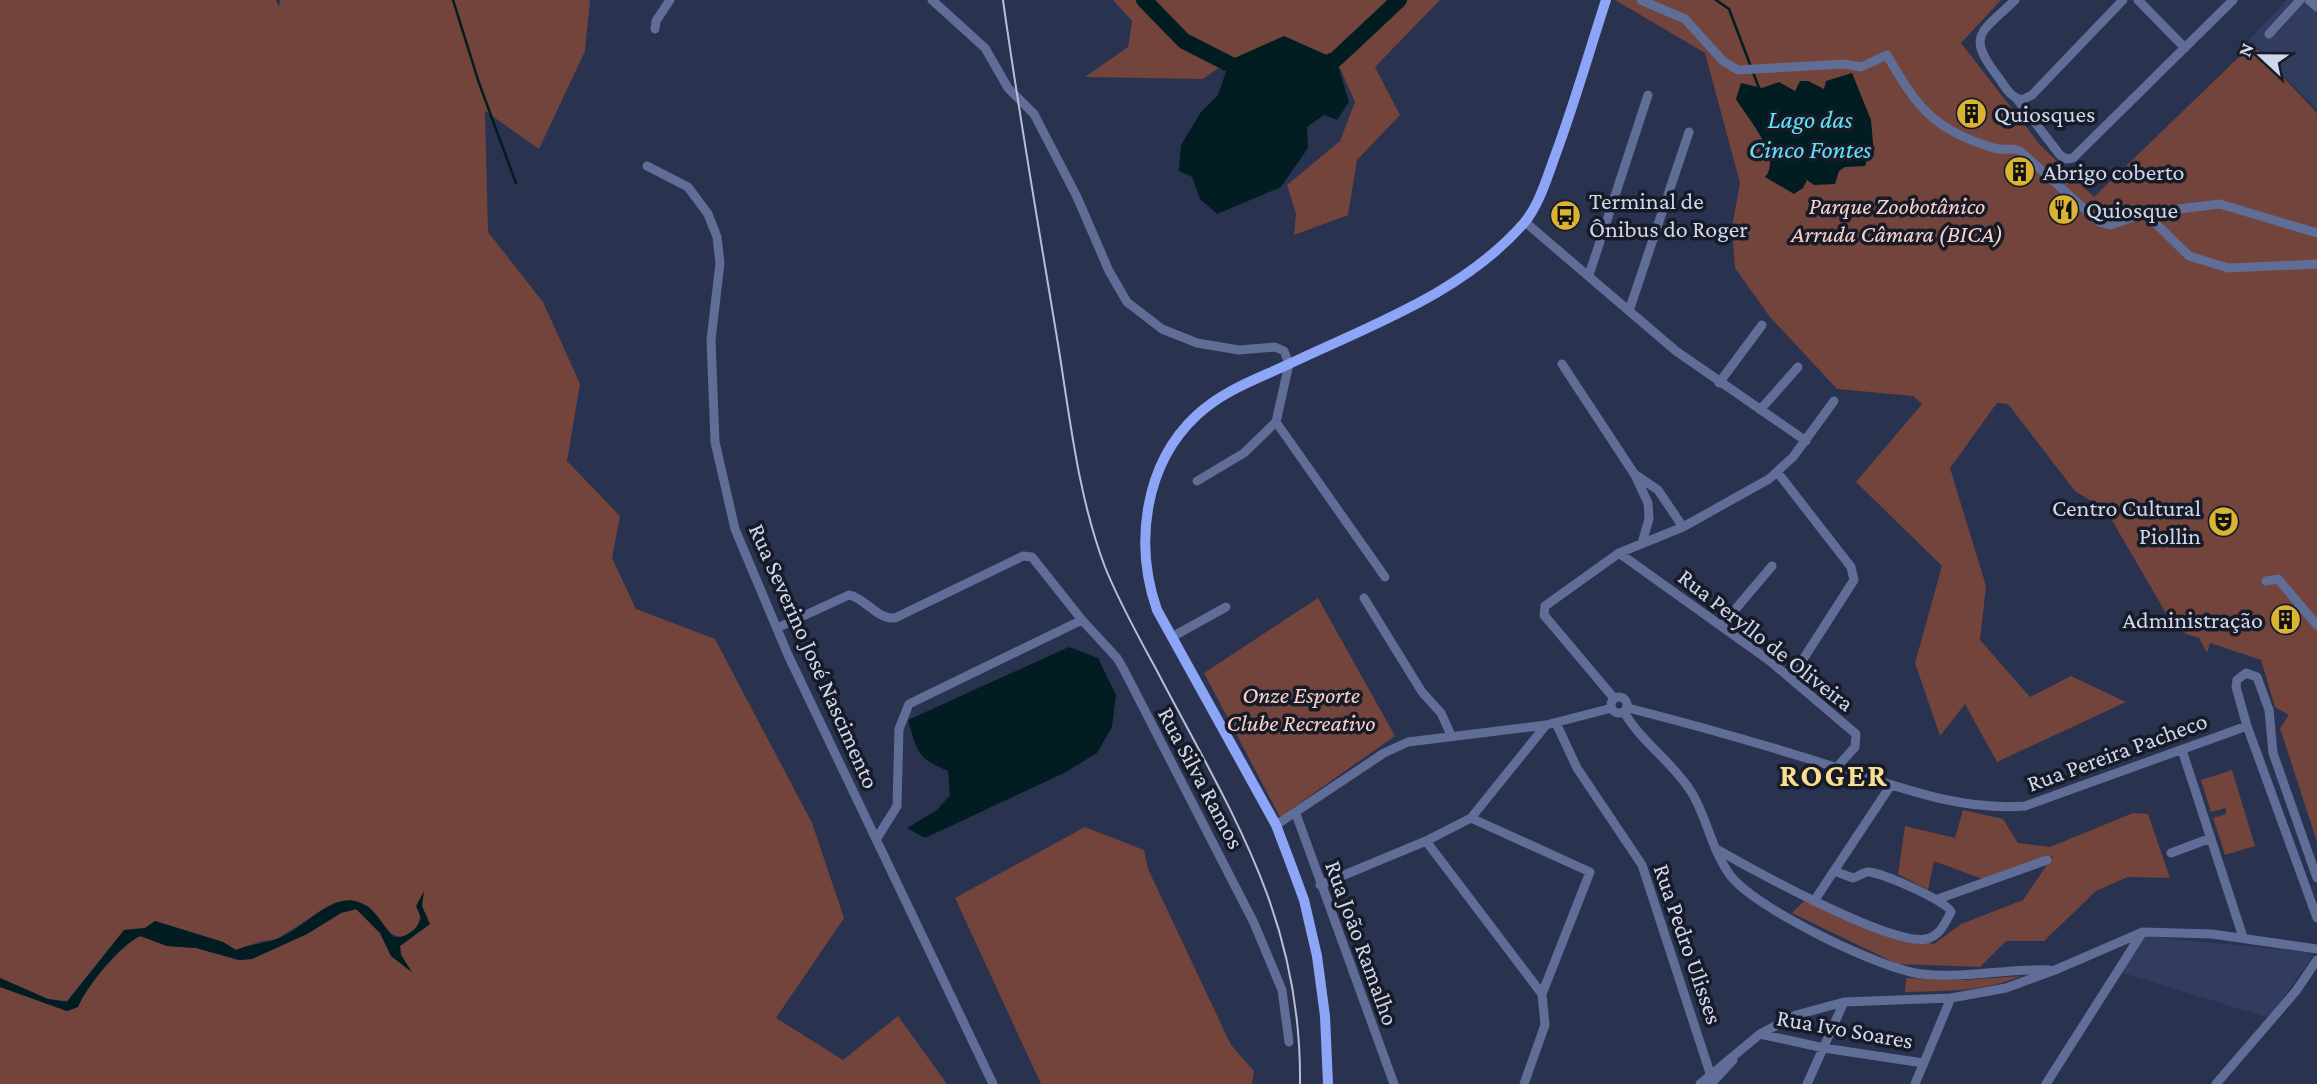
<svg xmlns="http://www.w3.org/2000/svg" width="2317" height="1084" viewBox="0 0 2317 1084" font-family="'Crimson Pro',serif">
<rect width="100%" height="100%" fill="#29324f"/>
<path fill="#313c5f" d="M2287,0h17l13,12v98l-68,-70z
M2144,936l162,16 7,4 -44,62 -149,-46z"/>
<path fill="#72443c" d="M0,0h276l3,7 1,-7h310l-5,51 -46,98 -54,-38 3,121 55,70 37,82 -13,77 53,55 -8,42 24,51 79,30 97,184 32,95 -68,100 67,42 55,-44 49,68h-947v-97l67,24 11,-4c8,-20 43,-63 63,-71l26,10 29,2 43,12 13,-1 55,-25 34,-21 16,-4 23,24 11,23 19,15 -9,-17 -1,-8 29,-22 -7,-18 2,-12 -6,33 -16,11 -13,-5 -21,-27 -32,-4 -61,38 -13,1 -26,9 -13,-8 -68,-21 -10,7 -21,2 -57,71 -19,-2 -48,-21z
M1113,0h327l-65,67 25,48 -43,45 -9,55 -54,20 2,-21 -9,-29 53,-44 15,-39 -19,-43 -106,1 -27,19 -118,-2 43,-30 4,-26z
M1615,0h386l-40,43 80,103 53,51 148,-143 16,-4 59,63v729l-37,-114 9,-13 -14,-8 -14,-47 -51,-17 -3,10 -8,-15 -13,-4 -19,-19 -61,-105 -31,-19 -67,-87 -11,-1 -47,65 36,118 -6,54 50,57 41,-21 55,26 -129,60 -32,-58 -25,32 -25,-73 27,-97 -86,-84 66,-78 -9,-8 -76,-7 -67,-72 -35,-49 -3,-41 8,-44 -35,-130z
M1318,598l77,138 -115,81 -76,-144z
M2232,770l23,76 -30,9 -12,-37 13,-4v-6l-15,4 -10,-32z
M1963,810l40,9 15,24 32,4 83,-34 15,1 22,64 -42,-1 -32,14 -52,50h-38l-26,26 -83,-3 -105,-51 12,-12 130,43 27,-20 62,-24 30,-44 -71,23 -48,-18 -6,29 -30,-16 7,-48 50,12z
M1085,827l59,23 4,19 83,176 23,26 -2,13h-211l-86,-186z
M2021,976c-36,16 -78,15 -116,16l1,-14 60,2z"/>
<path fill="#021d21" d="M1284,36l52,23 13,43 -12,18 -13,-5 -17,12 1,21 -27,39 -64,27 -17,-15 -8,-22 -13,-6 2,-26 20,-33 17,-17 12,-35z
M1852,73l19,47 3,35 -6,2 -3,9 -20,1 -6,4 -4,13 -21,1 -7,-5 -4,8 -9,6 -29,-17c18,-20 -18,-59 -29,-78l5,-16 21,5 17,-6 16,9 5,-10h8l16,8 2,-8z
M1069,647l29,11 18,37 -4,32 -15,26 -33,20 -139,65 -18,-10 30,-18 13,-15 -2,-24c-31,-13 -31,-19 -40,-51z
M424,891l-2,15 8,18 -30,22 1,9 11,17 -21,-16 -11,-23 -24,-24 -15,4 -34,21 -55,25 -13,1 -43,-12 -29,-2 -27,-10c-19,8 -54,51 -62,71l-11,4 -67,-24v-9l48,21 19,3 57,-72 21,-2 10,-7 68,21 13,8c13,-5 25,-6 37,-10 30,-7 60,-55 92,-35 12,6 19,23 29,32 13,1 23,-7 27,-19l-5,-12z"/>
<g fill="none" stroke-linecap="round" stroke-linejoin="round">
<path stroke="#021d21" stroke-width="2.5" d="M453,0l26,83 37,100
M1716,0l13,9 30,79"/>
<path stroke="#021d21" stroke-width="16" d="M1144,0l40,41 63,32
M1318,67l18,-8 63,-59"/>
<path stroke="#606d96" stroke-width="9" d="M932,0l53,48 23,40 26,26 43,83 32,74 18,31 35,27 35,14 42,7 36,-3 9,4 5,13 -13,58 -32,31 -47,28
M1641,0l44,19 38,42 15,9 106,-6 17,3 26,-12c30,52 46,75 107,93 8,3 17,-1 26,3l79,71 11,3 35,-12 75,-9 97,29
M2015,0c-34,33 -50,35 -16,78 6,9 12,20 23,22l10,-5 91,-95
M2138,0l47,48
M2309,0l8,7
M655,29l1,-8 14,-21
M2269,34l31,-34
M2017,99l43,56 6,4 7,-1 160,-158
M647,166l41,21 20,27 9,23 3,26 -9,77 4,102 20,87 53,126 205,429
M2145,213l44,43 39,12 89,-4
M1525,222l151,129 130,90
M1589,275l59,-180
M1629,311l60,-179
M1562,364l73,111 13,28 1,16 -7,24
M1719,383l43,-58
M1760,410l38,-43
M1276,422l109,155
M1778,473l73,94 3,13 -63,98
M1636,475l22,15 25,37
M1619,553l151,108 86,73 -1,13 -18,20
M2266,581l12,-2 39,46
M1364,598l58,94 19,21 10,22
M1722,625l50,-59
M777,628l72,-33c16,3 29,25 46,23l128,-62 9,1 50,63 35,38 7,12 130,253 28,67 7,52
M1172,637l54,-30
M1613,697l-69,-82 1,-9 74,-53 64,-26 86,-48 24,-22 41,-56
M1611 705a8 8 0 1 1 16 0a8 8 0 1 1-16 0Z
M1628,708c71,18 141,38 210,60 62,19 121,43 187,38l222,-80
M1624,712c18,31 49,50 68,81 15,25 20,58 38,82 24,33 152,95 192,99 43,5 85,-6 128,-4
M1556,723l21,45 65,97 68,208
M2182,750l61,187
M1296,814l98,270
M1471,818l119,54 -48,122 3,31 -21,59
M1276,825l108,-72 24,-11 138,-17 66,-17
M877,838l20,-32 2,-77 10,-25 173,-84
M1426,841l116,153
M1718,850c35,20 173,96 208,89 14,-3 19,-16 25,-27 -2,-10 -70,-40 -83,-40 -5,0 -10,5 -15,6l-19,-7
M2171,853l40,-15
M2317,878l-44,-125 -4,-43 -12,-33 -11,-4 -9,7 -1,7 11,39 70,192
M1320,885l106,-44 45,-23 75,-93
M1938,899l109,-39
M1814,901l77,-116
M1760,1034l64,14 99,15
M1700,1084l60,-50 36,-19 48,-13 107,-4 55,-10 49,-18 88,-38 69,2 105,15
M1711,1084l22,-24
M1807,1084l37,-82
M1915,1084l36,-86
M2046,1084l96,-151
M2216,1084l80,-93 21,-31"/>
<path stroke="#8ca5f7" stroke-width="10" d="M1328,1084l-3,-68 -8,-60 -13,-56 -14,-38 -14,-37 -119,-215c-23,-66 -13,-146 40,-195 27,-25 60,-36 92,-51 82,-39 174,-71 235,-141 15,-18 23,-45 31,-67 19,-51 34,-104 51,-156"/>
<path stroke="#b8bed3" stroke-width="2" d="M1003,0c16,115 36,229 55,344 12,74 20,152 47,223 14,35 33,69 51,102 74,142 146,248 144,415"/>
</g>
<defs>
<symbol id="building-disc" viewBox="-11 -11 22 22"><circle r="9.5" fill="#dbb333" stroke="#171b28"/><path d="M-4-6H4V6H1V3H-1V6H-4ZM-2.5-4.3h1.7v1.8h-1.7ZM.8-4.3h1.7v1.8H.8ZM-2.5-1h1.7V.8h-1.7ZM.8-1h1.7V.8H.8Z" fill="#111"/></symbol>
<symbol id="restaurant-disc" viewBox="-11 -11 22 22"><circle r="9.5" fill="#dbb333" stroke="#171b28"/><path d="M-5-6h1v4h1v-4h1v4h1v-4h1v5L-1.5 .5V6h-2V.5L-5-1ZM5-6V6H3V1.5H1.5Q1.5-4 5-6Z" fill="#111"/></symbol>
<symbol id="bus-disc" viewBox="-11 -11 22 22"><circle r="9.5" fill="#dbb333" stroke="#171b28"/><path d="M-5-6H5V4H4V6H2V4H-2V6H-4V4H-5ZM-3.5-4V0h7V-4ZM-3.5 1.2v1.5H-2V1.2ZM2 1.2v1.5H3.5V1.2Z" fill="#111"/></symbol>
<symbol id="theatre-disc" viewBox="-11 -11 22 22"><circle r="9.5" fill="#dbb333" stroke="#171b28"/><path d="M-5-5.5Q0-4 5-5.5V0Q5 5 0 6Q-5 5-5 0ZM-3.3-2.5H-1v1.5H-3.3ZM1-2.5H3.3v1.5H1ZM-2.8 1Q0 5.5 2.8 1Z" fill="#111"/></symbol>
</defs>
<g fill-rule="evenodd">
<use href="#building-disc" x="1954" y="96" width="35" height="35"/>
<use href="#building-disc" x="2002" y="154" width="35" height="35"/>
<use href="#restaurant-disc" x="2046" y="192" width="35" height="35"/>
<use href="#bus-disc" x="1548" y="198" width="35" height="35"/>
<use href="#theatre-disc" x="2206" y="504" width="35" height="35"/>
<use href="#building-disc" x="2268" y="602" width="35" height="35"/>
</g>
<g text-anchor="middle" stroke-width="7" stroke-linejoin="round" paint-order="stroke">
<g font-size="24" fill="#d1d7ea" stroke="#171b28" text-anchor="start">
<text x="1994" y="122">Quiosques</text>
<text x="2043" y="180">Abrigo coberto</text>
<text x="1589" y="209">Terminal de<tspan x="1589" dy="28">Ônibus do Roger</tspan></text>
<text x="2086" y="218">Quiosque</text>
<text x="2201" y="516" text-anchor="end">Centro Cultural<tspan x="2201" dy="28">Piollin</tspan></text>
<text x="2263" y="628" text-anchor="end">Administração</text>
</g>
<g font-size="24" font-style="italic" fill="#f9d1ca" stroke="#171b28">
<text x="1897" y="214">Parque Zoobotânico<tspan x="1897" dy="28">Arruda Câmara (BICA)</tspan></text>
<text x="1301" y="703">Onze Esporte<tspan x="1301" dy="28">Clube Recreativo</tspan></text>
</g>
<g font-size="24" fill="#d1d7ea" stroke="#171b28">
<text transform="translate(1766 640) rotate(38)" y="8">Rua Peryllo de Oliveira</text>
<text transform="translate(814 656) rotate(66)" y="8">Rua Severino José Nascimento</text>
<text transform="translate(2117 752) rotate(-20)" y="8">Rua Pereira Pacheco</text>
<text transform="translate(1201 778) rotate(62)" y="8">Rua Silva Ramos</text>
<text transform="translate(1362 943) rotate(70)" y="8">Rua João Ramalho</text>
<text transform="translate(1688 944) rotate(71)" y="8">Rua Pedro Ulisses</text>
<text transform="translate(1845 1029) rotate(10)" y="8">Rua Ivo Soares</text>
</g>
<g font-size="26" font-style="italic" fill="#63e1f7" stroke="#171b28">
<text x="1810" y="128">Lago das<tspan x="1810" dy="30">Cinco Fontes</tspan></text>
</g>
<g font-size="32" font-weight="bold" letter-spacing="2" fill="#f9de91" stroke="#171b28">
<text x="1834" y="786">ROGER</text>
</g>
</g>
<g transform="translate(2261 56) rotate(292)" stroke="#171b28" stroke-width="5" paint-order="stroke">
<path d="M0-5L12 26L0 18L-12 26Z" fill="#d1d7ea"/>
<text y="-10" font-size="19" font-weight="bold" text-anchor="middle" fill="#d1d7ea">N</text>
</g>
</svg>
